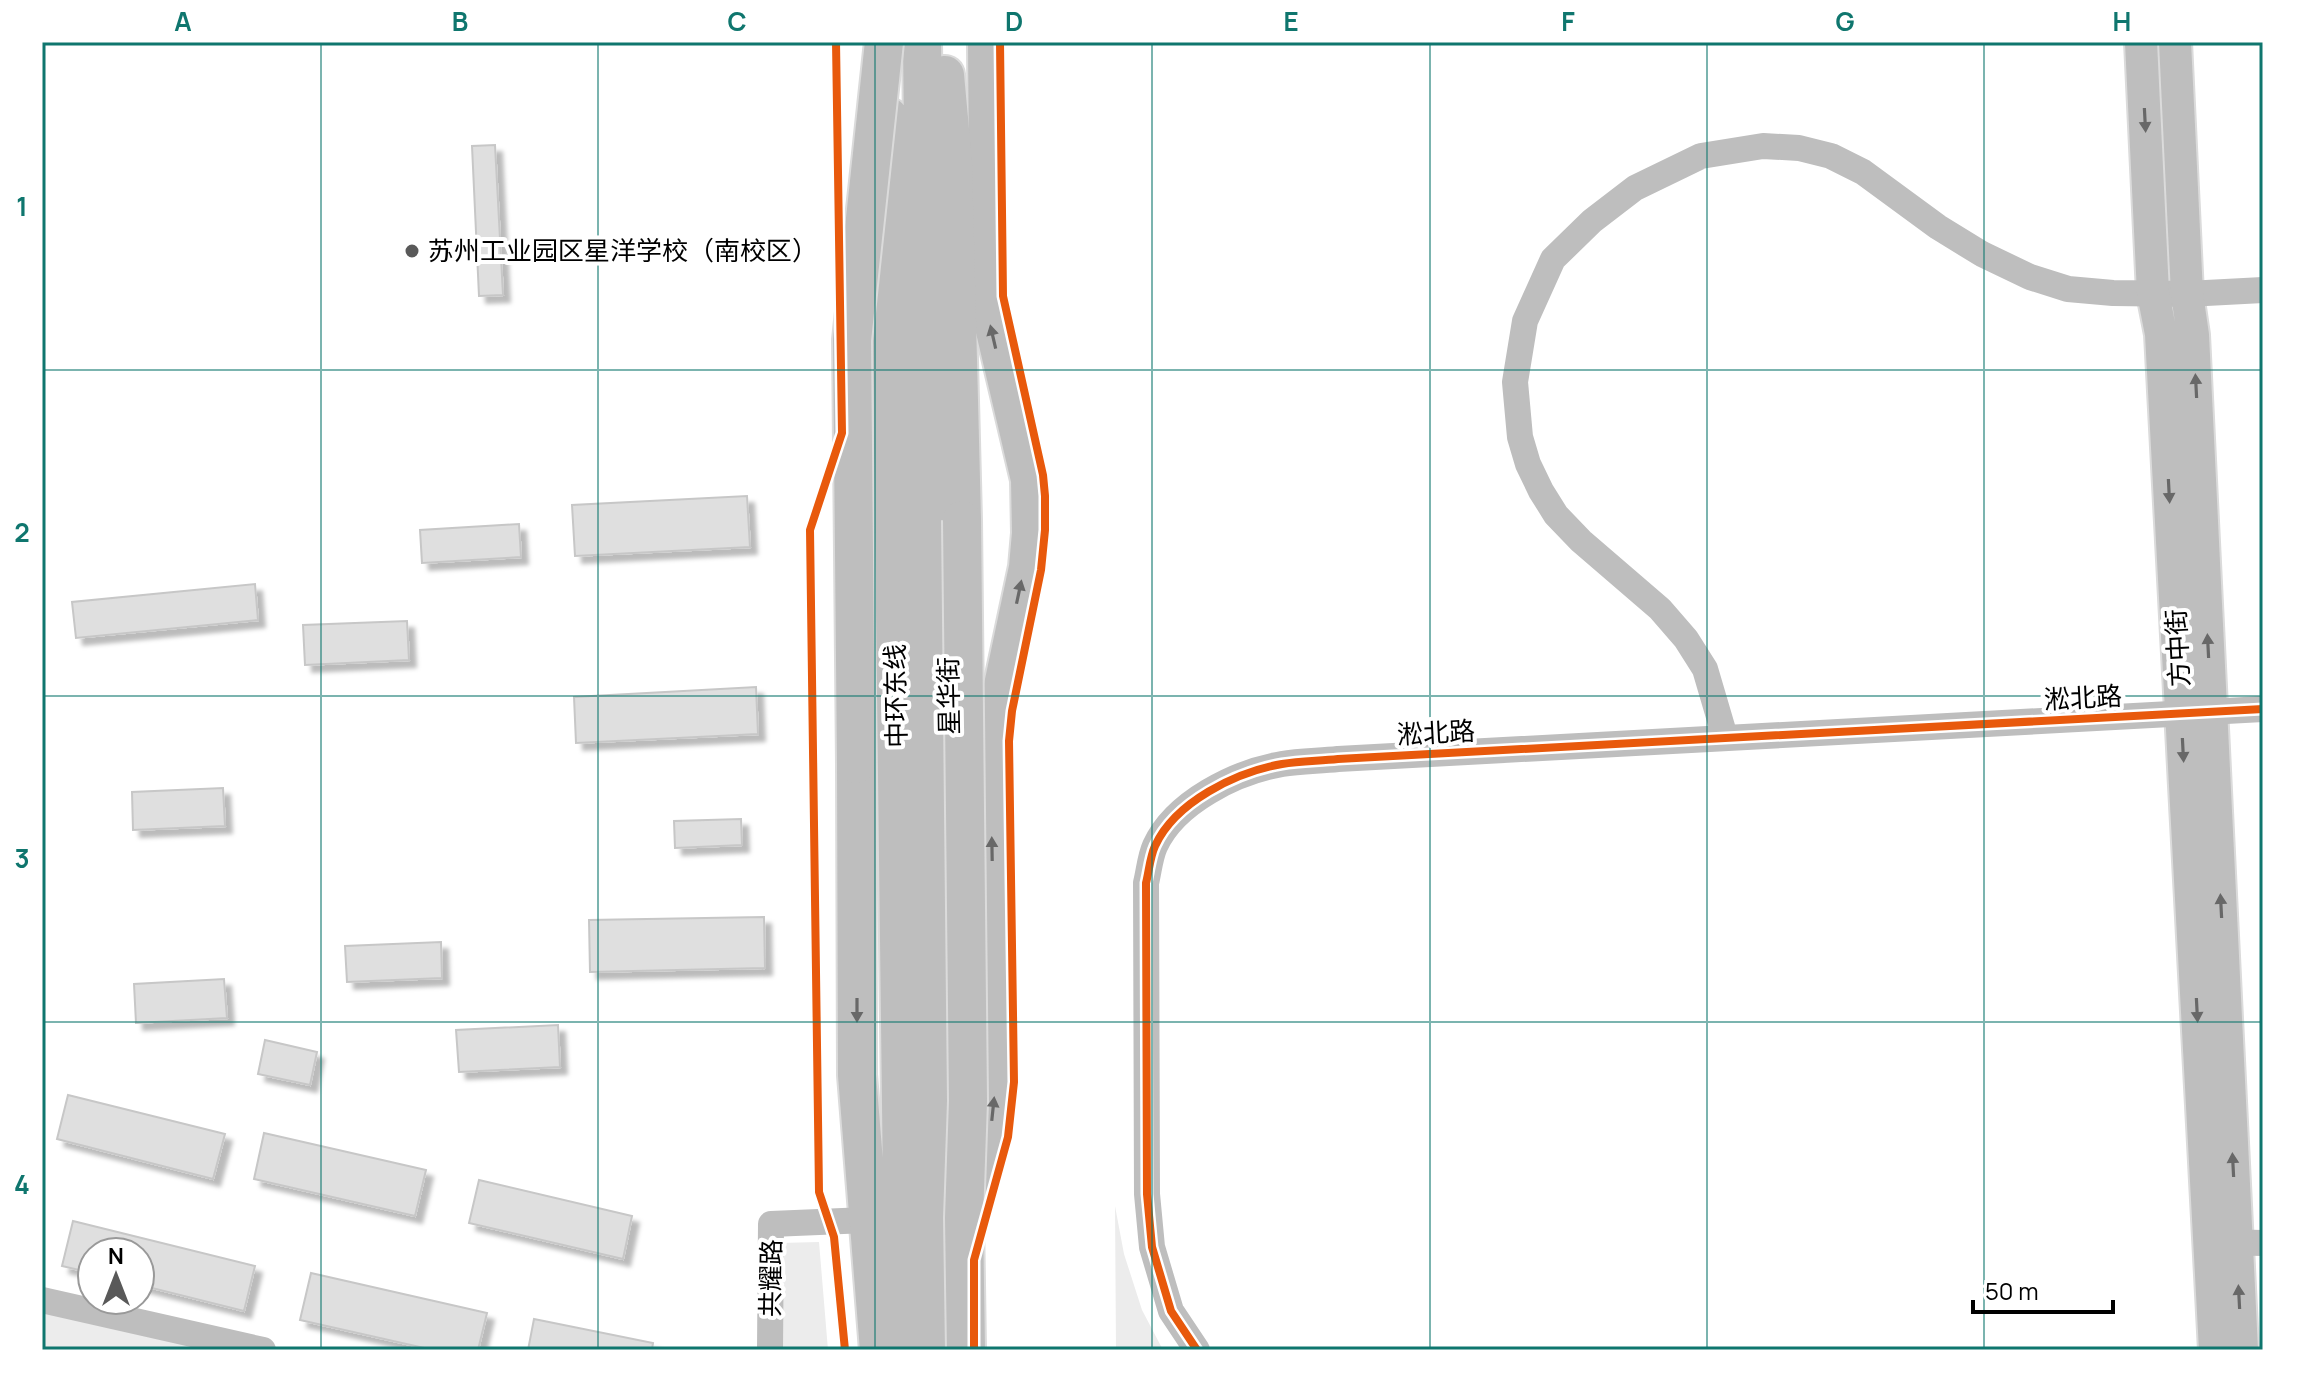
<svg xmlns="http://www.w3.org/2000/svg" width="2305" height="1392" viewBox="0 0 2305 1392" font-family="Manrope,'Noto Sans SC',sans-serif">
<defs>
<filter id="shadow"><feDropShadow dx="7" dy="7" stdDeviation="2" flood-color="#0004"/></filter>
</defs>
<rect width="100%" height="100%" fill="#fff"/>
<path fill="#ececec" d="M1115,1206l9,48 18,56 21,40h-47z
M819,1242l9,108h-53l4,-107z
M42,1309l173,41h-173z"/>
<path fill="#dfdfdf" stroke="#c7c7c7" stroke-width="2" filter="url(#shadow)" d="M495,145l8,150 -24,1 -7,-150z
M747,496l3,51 -175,9 -3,-51z
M519,524l2,33 -99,6 -2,-33z
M255,584l3,36 -182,18 -4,-36z
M407,621l2,39 -104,5 -2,-40z
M756,687l2,47 -182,9 -2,-46z
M223,788l2,38 -92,4 -1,-38z
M741,819l1,26 -67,3 -1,-27z
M764,917l1,51 -175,4 -1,-52z
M441,942l1,36 -95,4 -2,-36z
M224,979l3,39 -91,5 -2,-39z
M558,1025l2,42 -101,5 -3,-42z
M265,1040l52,12 -7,33 -52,-11z
M68,1095l157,39 -12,45 -156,-40z
M264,1133l162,37 -11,46 -161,-37z
M479,1180l153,36 -9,43 -154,-36z
M73,1221l182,45 -11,45 -104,-26v-33h-48v21l-30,-7z
M311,1273l176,40 -9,37h-45l-133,-30z
M534,1319l119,24 -1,7h-124z"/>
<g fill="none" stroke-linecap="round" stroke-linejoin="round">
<defs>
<path id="major" d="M2141,42l12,251 8,41 54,1016
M2175,42l12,252 6,41 49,1015
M973,1189l17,-54 5,-45 -4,-353 4,-28 30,-142 3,-34 -1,-53 -39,-166 -2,-16 -2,-256"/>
<path id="highway" d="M922,42l15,1308
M945,75l8,87 9,358
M889,117l15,1233
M856,764l1,311 22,275"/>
</defs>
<use href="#major" stroke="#dbdbdb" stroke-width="36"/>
<use href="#highway" stroke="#dbdbdb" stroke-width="42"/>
<path stroke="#bebebe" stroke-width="26" d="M1725,737l-20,-68 -19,-30 -26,-30 -79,-68 -25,-26 -15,-24 -13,-27 -8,-27 -5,-55 10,-61 28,-62 39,-38 43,-33 66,-32 62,-10 36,2 32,8 32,16 75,55 44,27 48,23 38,12 45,4 74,1 76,-4
M2217,1242l46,1
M42,1300l221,50
M770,1350l1,-126 96,-4 18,1
M1197,1350l-26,-39 -19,-64 -5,-53 -1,-311c3,-12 4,-26 9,-37 20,-44 81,-74 127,-82 18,-3 37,-3 56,-5l925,-50"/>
<use href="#major" stroke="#bebebe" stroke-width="32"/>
<use href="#highway" stroke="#bebebe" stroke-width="38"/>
<defs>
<path id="highway-bridge" d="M962,520l6,581 -4,117 2,132
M856,764l-4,-424 32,-298"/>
</defs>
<use href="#highway-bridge" stroke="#dbdbdb" stroke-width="42" stroke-linecap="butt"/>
<use href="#highway-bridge" stroke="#bebebe" stroke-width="38"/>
<defs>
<path id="cycleway" d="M836,42l6,391 -32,97 9,662 15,45 11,113
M974,1350v-90l34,-123 6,-55 -5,-341 3,-30 29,-141 4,-40v-34l-2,-21 -40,-179 -3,-254
M1197,1350l-26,-39 -19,-64 -5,-53 -1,-311c3,-12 4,-26 9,-37 20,-44 81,-74 127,-82 18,-3 37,-3 56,-5l925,-50"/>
</defs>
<use href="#cycleway" stroke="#fff" stroke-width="13"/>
<use href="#cycleway" stroke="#e8590c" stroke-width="8"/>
</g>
<defs><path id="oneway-solid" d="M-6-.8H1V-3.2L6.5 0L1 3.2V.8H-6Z" transform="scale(2)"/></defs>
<g fill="#686868">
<use href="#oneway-solid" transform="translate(2145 120) rotate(87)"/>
<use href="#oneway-solid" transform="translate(993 337) rotate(-103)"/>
<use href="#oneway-solid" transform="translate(2196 386) rotate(-93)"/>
<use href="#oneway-solid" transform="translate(2169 491) rotate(87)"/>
<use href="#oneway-solid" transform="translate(1019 592) rotate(-78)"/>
<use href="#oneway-solid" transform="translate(2208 646) rotate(-93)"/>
<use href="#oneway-solid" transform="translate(2183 750) rotate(87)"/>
<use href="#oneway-solid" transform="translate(992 849) rotate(-91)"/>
<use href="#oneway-solid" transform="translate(2221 906) rotate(-93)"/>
<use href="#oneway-solid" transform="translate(857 1010) rotate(90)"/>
<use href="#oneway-solid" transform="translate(2197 1010) rotate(87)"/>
<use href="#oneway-solid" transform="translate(993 1109) rotate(-84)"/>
<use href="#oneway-solid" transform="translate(2233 1165) rotate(-93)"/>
<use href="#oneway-solid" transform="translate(2239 1297) rotate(-93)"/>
</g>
<path fill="none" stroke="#0f766e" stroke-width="2" stroke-opacity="0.55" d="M321,42v1308M598,42v1308M875,42v1308M1152,42v1308M1430,42v1308M1707,42v1308M1984,42v1308M42,370h2221M42,696h2221M42,1022h2221"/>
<circle fill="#595959" stroke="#fff" stroke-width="3" cx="412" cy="251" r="8"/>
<g text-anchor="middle" stroke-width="8" stroke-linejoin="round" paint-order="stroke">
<g font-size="26" fill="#000" stroke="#fff" text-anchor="start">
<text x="428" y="260">苏州工业园区星洋学校（南校区）</text>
</g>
<g font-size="26" fill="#000" stroke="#fff">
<text transform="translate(2178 648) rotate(-93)" y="9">方中街</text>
<text transform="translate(896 696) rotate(-91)" y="9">中环东线</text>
<text transform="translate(949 696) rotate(-91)" y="9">星华街</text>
<text transform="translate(2083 698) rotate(-3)" y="9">淞北路</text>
<text transform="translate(1436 733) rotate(-3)" y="9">淞北路</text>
<text transform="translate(771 1278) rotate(-89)" y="9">共耀路</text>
</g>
</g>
<rect width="2305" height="1392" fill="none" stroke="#ffffff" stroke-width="88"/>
<g transform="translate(116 1276)"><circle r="38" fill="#ffffff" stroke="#999999" stroke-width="2"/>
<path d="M0-6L14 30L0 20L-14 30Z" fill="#595959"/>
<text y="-12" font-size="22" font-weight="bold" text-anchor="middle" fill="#000000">N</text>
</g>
<path d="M1973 1300v12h140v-12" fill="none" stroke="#000000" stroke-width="4"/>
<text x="1985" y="1300" font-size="24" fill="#000000" stroke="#ffffff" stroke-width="6" paint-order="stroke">50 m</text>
<rect x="44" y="44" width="2217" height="1304" fill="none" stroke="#0f766e" stroke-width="3"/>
<g font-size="26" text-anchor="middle" font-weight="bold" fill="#0f766e">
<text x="183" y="31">A</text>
<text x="460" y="31">B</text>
<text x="737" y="31">C</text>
<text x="1014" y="31">D</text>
<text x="1291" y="31">E</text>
<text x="1568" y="31">F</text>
<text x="1845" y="31">G</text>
<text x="2122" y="31">H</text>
<text x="22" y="216">1</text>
<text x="22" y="542">2</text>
<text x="22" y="868">3</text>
<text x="22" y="1194">4</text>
</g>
</svg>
